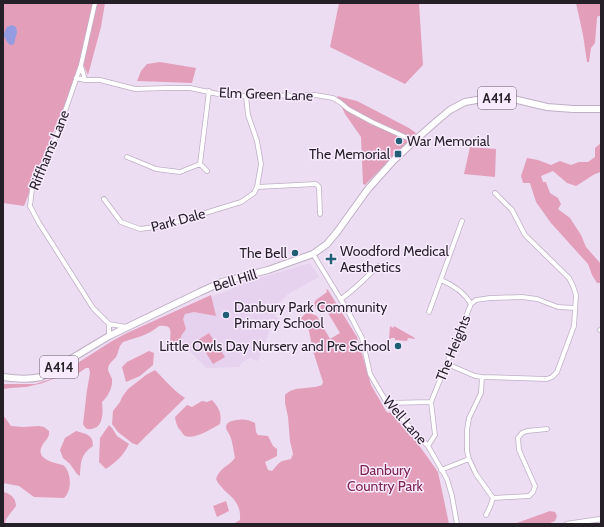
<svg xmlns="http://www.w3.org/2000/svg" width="604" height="527" viewBox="0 0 604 527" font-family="Cabin,sans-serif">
<rect width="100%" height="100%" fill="#edddf3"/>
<path fill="#e6d1ee" d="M310,263l9,14 -7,4 -24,13 -15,15 2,4v4l6,3 -1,4 -7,-2 -15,39 -8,-3 -8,4 -3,5 -33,1 -24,-25 -1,-8 -7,-18 42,-22 14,-5 10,-6z"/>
<path fill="#e39eba" d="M3,3h102l-4,24 -13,48 -5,-11 -6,11 -27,65 2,1 -2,8 -9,14 -17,43 -21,-3z
M339,3h80l4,62 -18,19 -75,-37 5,-24z
M576,3h25v13h-3l-1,2 -2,25 -4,5 -2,14h-2l-4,-27z
M160,62l36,6 -4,15 -55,-2 4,-10 6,-7z
M337,96l20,5 52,27 7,5 -51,52 -2,-1 -2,-47 -16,-23z
M601,143v29c-9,2 -16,9 -25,14l-9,-3 -14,-12 -12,5 2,6h3l4,11 8,5 3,6 -3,5 12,9 11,17 5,12 15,17v19h-4l-5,-8 -4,-11 -37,-41 -15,-21 -6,-19h-7l-2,-7 6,-18 11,2 13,5 9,-4 11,4 8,-3h9l7,-5v-9z
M470,147l26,2 -1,28 -31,-3z
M326,289l2,1 29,47 14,48 15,26 2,2 2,-1 26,29 22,31 11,52h-216l7,-4c1,-16 -6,-21 -16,-30 -3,-4 -6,-6 -8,-11 4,-12 12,-12 19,-21 -1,-5 -3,-19 -5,-22 -1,-3 -4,-6 -4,-9 0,-5 6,-6 10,-7 7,-1 12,-1 19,3l1,9 2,3 10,1 5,10 4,3v7l-12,6 3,8 4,1c3,-3 6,-8 10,-10 3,-1 6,-1 9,-2l2,-5 -3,-13 -2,-24 -3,-14v-8c9,-10 25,-5 37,-10l1,-3 -10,-31 -4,-20 -2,-3 -9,-5 1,-3 8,-8 10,4 13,23 10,-6 -15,-25 -7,4c-2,-4 -6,-8 -2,-12l11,-8z
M211,295l5,21 -22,-4 -9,2 -2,5 3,10 -5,7 1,7 2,2 -5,3 -6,1c-8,-9 6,-26 -14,-23 -10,9 -24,12 -36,16 -5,5 -4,10 -7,15 -3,4 -8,6 -8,13 1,3 3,6 4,9 1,8 -4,18 -10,23 1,9 2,26 -11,27 -4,1 -6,-1 -8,-5l4,-34 3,-17 -1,-5h-3l-9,6 -19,3 -15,6 -17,4 -16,1 -7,1v-5h32l19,-6 58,-37 15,-8z
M390,326l3,2 1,-2 21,12v1l-7,-1 -1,3 -12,-1v-2h-4l-1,2 -1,-1z
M209,333l16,24 -12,7 -15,-24z
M149,351l5,2 -1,12 -13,11 -14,6 -4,-15 5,-5z
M155,370c10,10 18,20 30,28l-48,47 -5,-2 -14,-11 -6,-8 1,-13 7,-9 2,-5 6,-8 18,-14z
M212,400c7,8 10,13 8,24 -7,4 -26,16 -35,12 -1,-1 -3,-3 -4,-5 -4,-4 -5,-8 -6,-14l12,-12 5,2 10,-6 5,1z
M3,415l8,11 12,1 16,-1 5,1 5,4c1,7 -4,9 -7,15 -7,13 12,17 21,19 9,7 9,26 1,33l-30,-1 -15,-11 -16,-3z
M109,425l3,3 5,8 12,8c-5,11 -13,18 -23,25l-7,-7 1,-24z
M76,431c10,3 17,3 17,15 -13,9 -12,16 -13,30l-3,-2 -7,-10 -7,-6 -3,-8 5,-12z
M3,492c7,1 13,6 13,14l-10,13 -1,5h-2z
M226,501l3,10 -12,6 -4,-11z
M550,511l5,1 2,4 -2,5 -7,3h-34z"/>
<path fill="#959be0" d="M12,25l4,2 1,5 -3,12 -4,1 -2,-2 -5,-8 4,-8z"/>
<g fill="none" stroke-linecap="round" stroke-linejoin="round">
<defs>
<path id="minor" d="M95,3l-14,62 -27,78 -15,29 -7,17 -2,17 9,17 54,85 16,16 18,3
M81,66l4,14
M76,78l9,2h15l35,9 33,-1h22l28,6 28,2 69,-1 18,3 8,5 7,6 24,13 42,19
M127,157l29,12 24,3 20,-8 9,-73
M200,164l7,7
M257,187l59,-3 3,3 1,27
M104,199l17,23 19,7 23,-3 78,-24 13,-9 3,-6 4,-23 -4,-23 -9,-26 -2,-19
M313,254l36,59 13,25 8,36 17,29 41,43 19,33 5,17 5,28
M441,280c12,5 23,12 30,24
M341,299c13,-9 25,-21 37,-33
M429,312l33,-91
M600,330h1
M109,336v-12
M447,364l28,12 7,1 65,2 5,-2 5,-5 17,-46 2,-31 -3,-9 -4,-8 -44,-43 -13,-25 -17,-17
M482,377l-1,16 -12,25 -2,12v21l2,8 7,15 17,24 -3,9 -4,8
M387,403l44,-1
M428,446l7,-11 -4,-33 40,-98 5,-4 14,-2 32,-1 15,2 21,8 17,1
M441,470l28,-11
M493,498l36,-2 4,-4 2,-6 -16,-36 -1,-12 4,-5 5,-2 20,-2"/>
<path id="tertiary" d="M567,524l34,-5"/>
<path id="primary" d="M3,377c13,2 25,3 38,0l68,-41 91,-44 22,-10 46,-12 45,-16 14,-10 10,-12 31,-43 25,-28 21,-20 24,-21 12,-10 15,-8 29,-5 15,1 38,9 26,2h28"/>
</defs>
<use href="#minor" stroke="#bfafc5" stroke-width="5.5"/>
<use href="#tertiary" stroke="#bfafc5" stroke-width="6"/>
<use href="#primary" stroke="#bfafc5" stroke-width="8"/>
<use href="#minor" stroke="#fff" stroke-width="4"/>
<use href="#tertiary" stroke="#fff" stroke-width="4.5"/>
<use href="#primary" stroke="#fff" stroke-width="6"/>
</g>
<g fill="#205f75" stroke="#f9ebfe" stroke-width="1.5">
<circle cx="399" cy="141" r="4"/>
<rect x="394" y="150" width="8" height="8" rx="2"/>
<circle cx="295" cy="253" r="4"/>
<path d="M329 253h4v4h4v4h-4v4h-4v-4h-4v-4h4z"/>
<circle cx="226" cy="315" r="4"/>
<circle cx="398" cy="346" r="4"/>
</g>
<g text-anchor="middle" stroke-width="3" stroke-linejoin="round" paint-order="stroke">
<g fill="#f9ebfe" stroke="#655c68" stroke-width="1">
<rect x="478" y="87" width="38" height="22" rx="3"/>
<rect x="40" y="356" width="38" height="22" rx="3"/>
</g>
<g font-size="13" font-weight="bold" fill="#251f28">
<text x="497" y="103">A414</text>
<text x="59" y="372">A414</text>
</g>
<g font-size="14" fill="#251f28" stroke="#f9ebfe">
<text transform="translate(266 94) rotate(2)" y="5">Elm Green Lane</text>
<text transform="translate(49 150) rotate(-68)" y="5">Riffhams Lane</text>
<text transform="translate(178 220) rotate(-15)" y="5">Park Dale</text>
<text transform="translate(235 280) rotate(-17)" y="5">Bell Hill</text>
<text transform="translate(453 348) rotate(-68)" y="5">The Heights</text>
<text transform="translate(405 420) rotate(49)" y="5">Well Lane</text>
</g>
<g font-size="14" fill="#251f28" stroke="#f9ebfe" text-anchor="start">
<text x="407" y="146">War Memorial</text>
<text x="390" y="159" text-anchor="end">The Memorial</text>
<text x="340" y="256">Woodford Medical<tspan x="340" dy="16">Aesthetics</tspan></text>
<text x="287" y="258" text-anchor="end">The Bell</text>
<text x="234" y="312">Danbury Park Community<tspan x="234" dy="16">Primary School</tspan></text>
<text x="390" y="351" text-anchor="end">Little Owls Day Nursery and Pre School</text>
</g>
<g font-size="14" fill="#7f2551" stroke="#f9ebfe">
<text x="385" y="475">Danbury<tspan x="385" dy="16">Country Park</tspan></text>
</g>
</g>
<rect width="604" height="527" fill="none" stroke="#251f28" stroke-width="8"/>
</svg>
